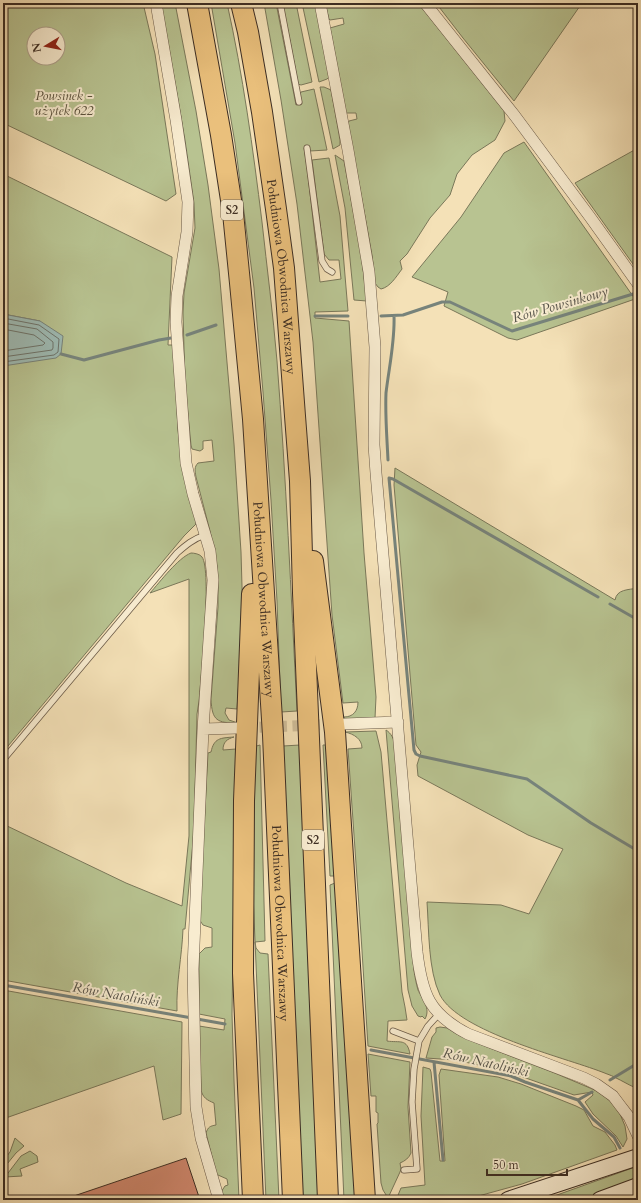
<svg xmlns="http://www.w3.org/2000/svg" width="641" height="1203" viewBox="0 0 641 1203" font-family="Cardo,serif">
<rect width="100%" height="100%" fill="#f4e1b7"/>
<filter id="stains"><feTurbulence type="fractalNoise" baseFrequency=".005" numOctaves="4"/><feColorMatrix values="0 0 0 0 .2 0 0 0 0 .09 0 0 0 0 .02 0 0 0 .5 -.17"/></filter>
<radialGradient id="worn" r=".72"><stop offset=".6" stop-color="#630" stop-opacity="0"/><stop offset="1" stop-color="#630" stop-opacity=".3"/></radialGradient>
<path fill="#b8c391" stroke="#7a785a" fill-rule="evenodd" d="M3,3h140l12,51 21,140 -10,7 -163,-78zM34,34h24v24h-24z
M161,3h14l21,108 12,74 11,84 15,175 7,108 2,69 -6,88 -11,-1 -1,5 4,7 9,3c-21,0 -26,-2 -27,-24l7,-92v-19l-1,-21 -7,-36 -14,-54c-1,-6 -2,-10 2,-14l16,-2 -2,-21 -9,1v8l-3,2 -8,-2 -1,-4 -6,-61 -2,-71 1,-20 11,-65 -1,-25 -9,-63z
M211,3h16c16,72 26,146 35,219 5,46 11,92 15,139 9,116 14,233 20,350l-16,1 -4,-111 -6,-101 -8,-108 -9,-104 -19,-145z
M264,3h12l20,102 5,-2 -1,-9 1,-2 13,-3 13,61 -17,1 -1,-5 -5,2 3,18 13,116 21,-3 -2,-19h-10l-5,-6 -12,-94 17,-2 11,58 8,95 -33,1v6l34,3 15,232 12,144 -1,21 -31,1v-2c9,0 14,-6 14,-15l-15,1 -11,-88 -19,-273 -16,-138 -16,-104z
M282,3h14l16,79 -11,3 -3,-1 -8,-43z
M302,3h13l14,74 -2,2 -8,3z
M325,3h93l86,108 1,10 -10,19 -23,15 -15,19 -7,21 -20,23 -23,36 -7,7 2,8c-6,8 -12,18 -21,20l-3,-2 -3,-4 -3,-28 -24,-132 1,-2 8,-2 -1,-6h-10l-16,-85 14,-4 -1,-6 -13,2 -1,-1z
M436,3h146l-68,98 -51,-63z
M320,87h4l7,3 9,50v5l-7,4z
M524,142l111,157 -118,41 -9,-2 -64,-32 4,-14 -36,-15 49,-60 43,-64z
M638,148v123l-63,-88z
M335,155l9,6 17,92 6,48 -13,-1 -9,-92z
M3,174l169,83 -4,88h6l4,85 3,24 15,63v7l-12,12 -181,216v-386h2l35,-45 -37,-7z
M395,468l220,132c2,-11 13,-10 23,-12v501c-12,-5 -23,-13 -36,-17 -39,-15 -143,-40 -162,-77 -12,-25 -11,-65 -13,-93l74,3 28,9 34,-65 -35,-14 -110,-59 -1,-11 4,-13 -5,-7 -22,-260z
M191,553c3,0 9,1 11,4 10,13 -1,122 -3,144l-2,13 -3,116 -9,99h-2c-1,27 -7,54 -6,82l-174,-31v-156l123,59 56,23 7,-70v-257l-39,14c10,-11 28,-35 41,-40z
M386,730c5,3 8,9 9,15l19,226c1,6 2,12 4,19 4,9 13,18 7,29l-3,-3 -1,1 -3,-1 -6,-10 -4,-16z
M376,731l5,21 21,240 3,15 2,13 -19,1 -1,20c13,2 20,-3 23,13l-42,-8 -7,-111 -13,-186 14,-1c0,-9 -8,-14 -17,-16z
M234,737c-7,2 -11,5 -11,13l13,-1 -4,265 2,67 5,119h-16l-2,-8 4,-6 3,-1 -1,-6 -9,-4 -2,-2 -10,-40c2,-6 4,-7 10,-8l-2,-22c-7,-3 -11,-5 -13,-13l-2,-64 25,4 1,-11 -26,-5v-60l6,-6 7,-1v-19l-9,-3 -4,-6 9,-166 3,-1c3,-14 9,-14 23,-15z
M260,745l5,196 -10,1 1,6 4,5 8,1 11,246h-13l-13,-307v-146z
M300,745l19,455h-18l-18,-454z
M323,745h6l29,455h-14l-14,-315 5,-2 2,-7h-7z
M3,990l179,32 -1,92 -18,6 -9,-54 -151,53z
M440,1027l7,1 13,8 17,7 80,31 33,14 11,5 10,9 9,12 5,12 2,13 -4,8 -7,-11 -23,-22 -8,-12 8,-7 -1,-3 -18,3 -71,-25 -48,-10 -29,-2 6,-21 4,-5v-4z
M368,1054l42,8 -2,45 3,46c-2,5 -6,8 -11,10l1,6 -1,3 -12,26 -5,-8 -2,-7 -4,-59 1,-1v-10l-2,-1v-16h-5z
M423,1067l7,2 1,3 9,89h5l-6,-86 2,-6 57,8 23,7 55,22 8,4 9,16 12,6 10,13 2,5 -95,34 -58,16h-68l5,-12 24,-3 -4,-69z
M15,1138l9,8 -8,7 -13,16v-8l7,-9z
M30,1151l7,5 1,6 -18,7 2,7 -17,1 16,-21z
M638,1166v14l-57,20h-38z"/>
<path fill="#9ebcb6" stroke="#77837b" d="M3,314l37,7 23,15 -2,18 -5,4 -53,8z"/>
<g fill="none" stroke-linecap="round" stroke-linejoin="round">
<path stroke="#6d746c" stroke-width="1" d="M3,318l36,7 20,14 -1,13 -4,3 -51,7
M3,323l34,6 16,13v6l-1,2 -49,7
M3,329l31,6 11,8 -2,2 -40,6"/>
<path stroke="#77837b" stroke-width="3" d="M315,316h33
M381,316l22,-1 39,-13h8l62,29 121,-37
M187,335l29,-10
M61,354l23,6 75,-20 12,-2
M388,460c-1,-22 -3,-45 -2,-67 3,-26 9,-51 8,-77
M598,597l-205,-118 -4,-1 25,272 2,4 4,2 107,23 64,44 47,28
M610,604l28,16
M3,985l189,33
M197,1019l28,5
M371,1050l140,26 14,6 53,18 15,19 21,18 6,11
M434,1062l9,98
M610,1080l28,-17
M578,1100l14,-8"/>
</g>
<path fill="#d2886f" stroke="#3c2d23" d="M186,1158l14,42h-135v-1z"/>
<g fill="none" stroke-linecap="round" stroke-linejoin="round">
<path stroke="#cfbd99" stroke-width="11" stroke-dasharray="11 5.5" stroke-linecap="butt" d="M243,728l95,-4"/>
<defs>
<path id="service" d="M280,3l19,99
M307,148l15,113 5,8 5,3
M3,760l174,-207c9,-8 16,-14 28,-18
M393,1031l26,10
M404,1170l13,-1 -5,-67 2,-33 5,-28 9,-15 11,-12"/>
<path id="minor" d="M156,3l20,117 12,82 -1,30 -10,64 -1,26 10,141 7,31 17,57 3,29 -10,149 -10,240 3,138 5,31 18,62
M320,3l28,147 21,122 6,75 -1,98 2,28 41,479c5,42 12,62 51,82l116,44 12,6 17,12 6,8 10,13 9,19
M425,3l90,113 75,101 48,67
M344,724l54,-2
M203,729l35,-1"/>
<path id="secondary" d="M508,1200l130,-43
M600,1200l38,-14"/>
<g id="motorway">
<path id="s1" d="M197,3l24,132 12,78 7,70 13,136 20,316 20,465"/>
<path id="s2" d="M241,3l7,29 14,80 14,97 8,59 11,148 5,65 3,112 25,607"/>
<path d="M313,561l22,171 30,468"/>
<path d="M252,594l-8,207 -1,172 10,227"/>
</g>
</defs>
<use href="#service" stroke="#6a5a48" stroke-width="7"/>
<use href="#minor" stroke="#6a5a48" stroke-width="12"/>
<use href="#secondary" stroke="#3c2d23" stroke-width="18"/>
<use href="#motorway" stroke="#3c2d23" stroke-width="22"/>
<use href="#service" stroke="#f8ecd0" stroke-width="5.5"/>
<use href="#minor" stroke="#f8ecd0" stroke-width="11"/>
<use href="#secondary" stroke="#f8ecd0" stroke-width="16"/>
<use href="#motorway" stroke="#eac07c" stroke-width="20"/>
</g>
<g text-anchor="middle" stroke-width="4" stroke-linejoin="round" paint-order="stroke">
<g fill="#f8ecd0" stroke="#746657" stroke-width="1">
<rect x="221" y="200" width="22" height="20" rx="3"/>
<rect x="302" y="830" width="22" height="20" rx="3"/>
</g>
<g font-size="12" font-weight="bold" fill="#3c2d23">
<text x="232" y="214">S2</text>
<text x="313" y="844">S2</text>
</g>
<g font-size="13" font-style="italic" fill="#5b523e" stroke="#f8ecd0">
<text x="64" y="100">Powsinek -<tspan x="64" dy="15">użytek 622</tspan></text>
</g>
<g font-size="13" fill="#3c2d23" stroke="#f8ecd0">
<text dy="5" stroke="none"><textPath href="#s2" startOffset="277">Południowa Obwodnica Warszawy</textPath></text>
<text dy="5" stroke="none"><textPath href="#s1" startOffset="601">Południowa Obwodnica Warszawy</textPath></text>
<text dy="5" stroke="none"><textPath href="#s1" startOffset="925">Południowa Obwodnica Warszawy</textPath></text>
</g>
<g font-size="14" font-style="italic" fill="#545148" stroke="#f8ecd0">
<text transform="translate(560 304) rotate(-16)" y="5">Rów Powsinkowy</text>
<text transform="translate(116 994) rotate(10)" y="5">Rów Natoliński</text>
<text transform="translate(486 1062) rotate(13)" y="5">Rów Natoliński</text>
</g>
</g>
<rect width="641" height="1203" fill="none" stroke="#f4e1b7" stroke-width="16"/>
<rect x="4" y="4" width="633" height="1195" fill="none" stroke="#3c2d23" stroke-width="2"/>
<rect x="8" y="8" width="625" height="1187" fill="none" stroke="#3c2d23"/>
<g transform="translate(46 46) rotate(260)"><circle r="19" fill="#f8ecd0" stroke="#ada08b"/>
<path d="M0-3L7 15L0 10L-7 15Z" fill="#8f2418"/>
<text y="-6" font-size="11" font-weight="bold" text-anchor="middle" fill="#3c2d23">N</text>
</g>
<path d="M487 1169v6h80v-6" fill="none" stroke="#3c2d23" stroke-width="2"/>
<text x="493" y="1169" font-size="12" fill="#3c2d23" stroke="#f8ecd0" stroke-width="3" paint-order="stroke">50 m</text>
<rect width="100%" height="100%" filter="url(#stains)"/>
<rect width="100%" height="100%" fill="url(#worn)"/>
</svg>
